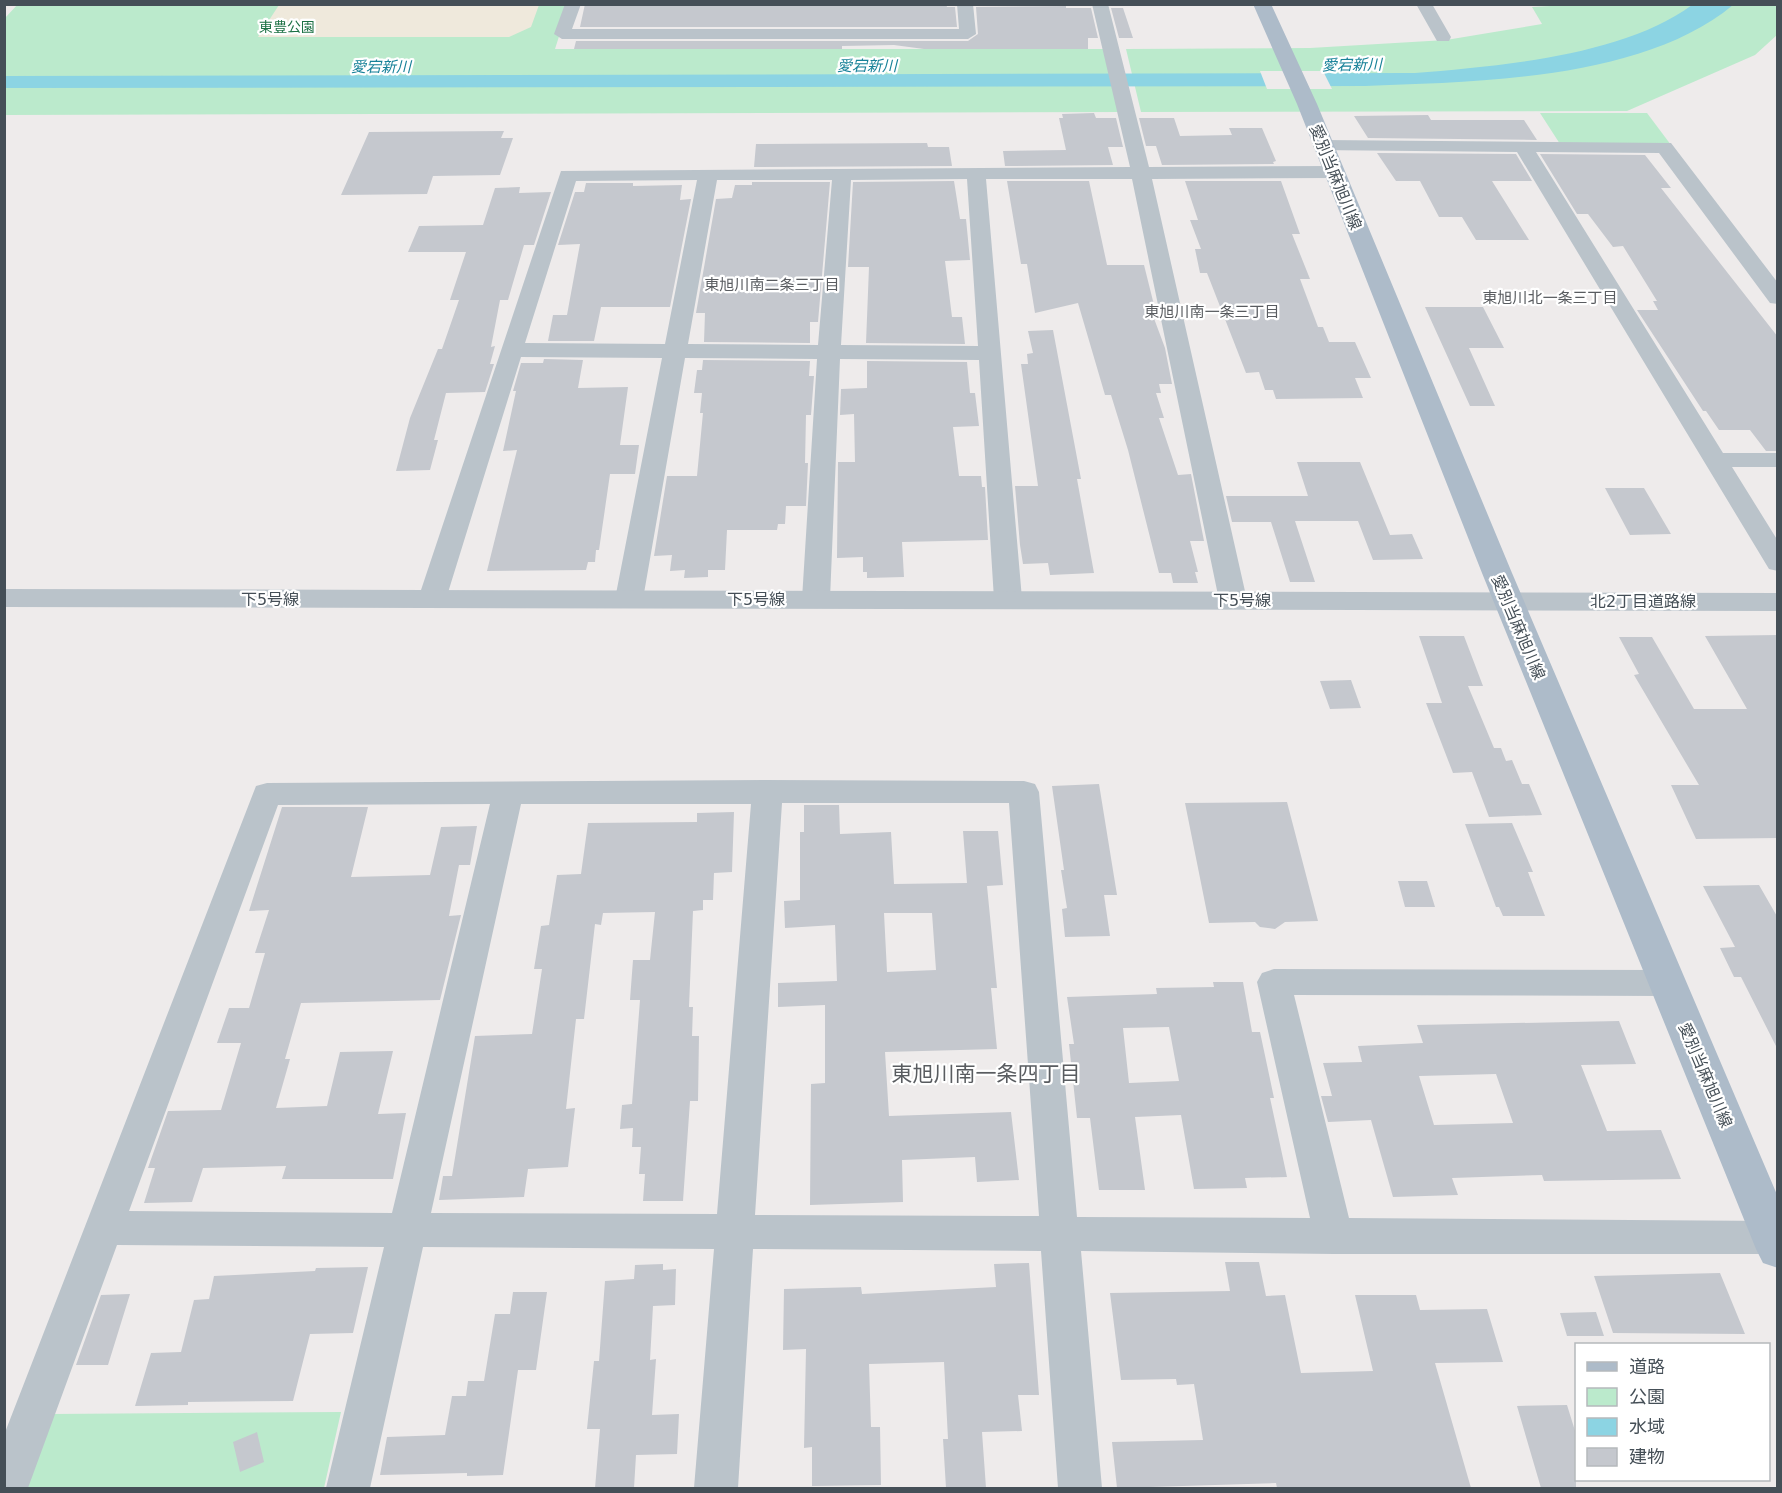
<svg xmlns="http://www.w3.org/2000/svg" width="1782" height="1493" viewBox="0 0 1782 1493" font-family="'DejaVu Sans','Noto Sans JP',sans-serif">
<rect width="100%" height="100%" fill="#eeebeb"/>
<path fill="#bbeacc" d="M18,4l551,1 -14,44h551l18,63 -1119,3v-97z
M1586,4l191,1v30l-22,20 -128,56 -486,1 -15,-63 184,-1 136,-8 96,-16 -10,-17z
M1540,113h107l24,32 -111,-1z
M341,1412l-17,76h-300l27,-74z"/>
<path fill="#efe9dc" d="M279,5v-1l260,1 -8,22 -22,10h-251z"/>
<path fill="#8cd4e3" d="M1692,5h41c-90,75 -256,77 -368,81l-1360,2 -1,-12 1411,-3c84,-7 208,-17 277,-68z"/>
<path fill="#eeebeb" d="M1260,71h63l9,18h-65z"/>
<path fill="#c5c8ce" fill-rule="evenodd" d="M585,4h361l1,3h8l2,20h-377z
M1066,6v2h25l7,30h-10v11h-164l-30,-4 -52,1v3h-268l2,-8h392l10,-7 -2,-27z
M1111,8h12l10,30h-14z
M1094,113l2,5h20l7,29h-15l5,18 -108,1 -2,-15 63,-1 -7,-32h4l-1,-4z
M1428,115l3,5h93l13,20 -169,-2 -14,-22z
M1139,118h35l6,18 52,-1 -3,-7h33l14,33 -3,1 1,2 -112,1 -6,-19h-10z
M504,131l-3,7h12l-13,37 -67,1 -6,18 -86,1 28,-63z
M927,143l1,4h21l3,19 -198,1 2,-23z
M1377,153l139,1 16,27h-40l37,59h-53l-14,-23h-23l-19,-36h-24z
M1540,154l105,1 26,33h-10l117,149v114h-12l-16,-21h-31l-13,-19h-3l-66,-101h21l-5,-9h4l-34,-55 -10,1 -25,-33h-11z
M954,181l6,38h6l4,41 -25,1 7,56h10l3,27 -99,-1 3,-76h-21l5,-85z
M1007,181h82l18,84h37l10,40h-5l16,43 7,36h-13l2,9h-5l8,25h-5l19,57 13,-1 13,67h-14l8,31h-3l3,11h-25l-2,-10h-12l-31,-123 -17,-55h-6l-27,-92 -43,10 -8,-49h-6z
M1185,181h96l19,53h-8l18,45h-10l18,48h5l6,15h26l16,36h-16l8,20 -87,1 -3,-9h-8l-6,-18 -13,1 -39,-100h-7l-5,-24h6l-11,-29h8z
M752,182h78l-12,140h-8v21l-106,-1 1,-29h-9l20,-114 16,-1 3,-13h17z
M586,183h47v3l49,-1 -2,15 11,-1 -21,108h-69l-7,34h-46l5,-26h14l13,-71 -22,1 17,-53h9z
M520,187l-1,6 32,-1 -17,53h-10l-16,55h-8l-9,47 4,-1 -5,18h4l-9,28 -39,1 -12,47h4l-8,30 -34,1 14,-53 28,-69h4l17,-49h-9l16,-48h-58l11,-26 64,-1 12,-37z
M1425,307h58l21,41h-35l26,58h-25z
M1053,330l28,149h-4l17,94 -44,2 -2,-12 -25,1 -3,-19 -5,-59h23l-17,-122h7l-1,-10 6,-1 -5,-22z
M544,359l39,1 -5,28 50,-1 -8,58h19l-4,29h-25l-11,76h-3l-1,12h-7l-2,8 -99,1 30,-121 -14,1 13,-60h-3l8,-28h22z
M703,360l107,1 -1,15h5l-3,39h-5l-1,48h3l-2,43h-20l-1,18h-7l-1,6h-50l-2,40h-17v7l-24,1 1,-8 -15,1 2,-16 -18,1 13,-80h30l6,-63h-3l2,-20h-8l3,-23h5z
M867,361l100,1 3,31h5l4,33 -26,1 6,49h22l1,11h3l3,53 -86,2 2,35 -37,1v-6h-4v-15l-26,1 1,-96h17l-1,-48 -14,1 1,-26 26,-1z
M1297,462h63l30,73 22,-1 11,25 -50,1 -15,-39h-63l20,61h-25l-19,-60h-39l-6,-26h82z
M1605,488h39l27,46 -41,1z
M1778,635v203l-82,1 -25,-54h28l-65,-110 5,-1 -20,-37h33l42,72h53l-42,-73z
M1419,636h45l19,50h-15l26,62h7l5,13 6,-1 10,24h7l13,31 -53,2 -17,-45 -19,1 -27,-70h16z
M1351,680l10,28 -31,1 -10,-28z
M1099,784l18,111h-13l6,41 -45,1 -3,-28 5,-1 -6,-38h3l-12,-84z
M1287,802l31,119 -33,1 -10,7 -15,-2 -5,-5 -46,1 -24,-120z
M804,805h35l1,29 51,-2 3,52 73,-1 -4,-52h35l5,54 -16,1 10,102h-6l6,61 -112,3 4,64 122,-4 8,68 -42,2 -2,-25 -73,3 1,42 -93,3 1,-121 14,-1v-78l-47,2v-24l59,-2 -2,-56 -50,3 -1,-27 16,-1v-68h4zM884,913h48l4,57 -49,2z
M282,807h86l-17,70 79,-2 11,-48 36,-1 -7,39h-11l-10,51 12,-1 -21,85 -139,3 -16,56h5l-14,49 51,-2 13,-54 53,-1 -15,63 28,-1 -13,66h-111l4,-13 -83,2 -11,34 -48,1 11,-35h-7l20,-57 53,-1 20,-67h-24l12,-35h20l16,-55h-10l14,-43 -20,1z
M734,812l-2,60 -18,1 -1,27h-10v10l-10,1 -4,96h4l-1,29h7l-1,65h-8l-7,100h-40l2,-27h-6l2,-27h-9l1,-19 -13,1 2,-24 10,-1 8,-104h-10l3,-40h17l5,-48 -52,1 -2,12 -6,-1 -11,95h-8l-10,90 9,-1 -7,59 -40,2 -4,28 -85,3 4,-24h9l23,-140 57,-2 10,-65h-8l7,-43 8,-1 8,-50 24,-1 7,-51 109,-1v-9z
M1512,823l21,49h-5l17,44h-42l-4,-9h-3l-31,-83z
M1398,881h29l8,26h-30z
M1759,885l19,33v132l-37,-73h-7l-14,-29 15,-1 -32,-61z
M1213,982h30l9,50h8l14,66h-4l17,79 -42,1 2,10 -53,1 -13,-74 -46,2 10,73h-46l-9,-72h-13l-8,-74h5l-7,-47 90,-3 -1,-6 58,-1zM1169,1027l10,54 -50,2 -6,-55z
M1619,1021l17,43 -55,1 26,66 54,-1 20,49 -137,2 -2,-6 -90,3 6,17 -65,2 -22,-77 -43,2 -7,-26h11l-9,-33 39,-1 -4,-16 65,-3 -6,-18zM1496,1074l17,49 -79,2 -15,-49z
M1225,1262h34l7,34 19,-1 16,78 72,-2 -18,-76h61l4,15 67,-1 16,53 -68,1 36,125h-194l-1,-5 -159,5 -5,-46 91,-2 -9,-56 -17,1 -1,-6 -55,1 -11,-87 120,-2z
M1029,1263l10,132h-21l4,36 -40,1 4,56h-40l-3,-49h5l-4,-77 -75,2 2,63h9l1,58 -69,1v-39l-8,1 2,-99 -23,1 1,-61 77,-2 1,7 134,-7 -2,-23z
M663,1264v6l13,-1 -1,36 -22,1 -3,54 6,-1 -4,56 27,-1 -2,40 -41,1 -2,33h-39l5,-59h-13l7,-68h5l6,-80 29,-2 1,-14z
M368,1267l-15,66 -43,1 -17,67 -105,1v3l-53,1 16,-53 30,-1 13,-52 15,-1 5,-23 101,-5 1,-3z
M1720,1273l25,61 -132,-1 -19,-57z
M513,1292h34l-11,78h-18l-15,105 -36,1v-3l-87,2 7,-38 58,-2 7,-39h14l2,-15h16l11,-67h15z
M130,1294l-22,71h-32l25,-70z
M1596,1312l8,24h-37l-7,-23z
M1567,1405l9,29v54h-35l-24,-82z
M257,1432l7,30 -24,10 -7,-30z"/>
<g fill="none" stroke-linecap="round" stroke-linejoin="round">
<path fill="#bac3ca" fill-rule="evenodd" d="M565,4h16l-9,25h387l-2,-25h16l3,30 -8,5h-406l-8,-5z
M1092,4h16l41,163 184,-1 10,6 -10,6 -181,1 95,421 -4,6 -10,2 -10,-2 -4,-6 -87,-421h-146l36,420 -4,6 -10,2 -10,-2 -4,-6 -15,-239 -139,-1 -10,240 -4,6 -10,2 -10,-2 -4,-6 15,-240 -132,-1 -42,241 -4,6 -10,2 -10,-2 -4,-6 47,-241 -141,-1 -75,242 -4,6 -10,2 -10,-2 -4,-6 143,-428 569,-4zM967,179l11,167 -137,-1 10,-165zM697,180l-32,164 -140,-1 51,-162zM717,180h115l-14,165 -130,-1z
M1416,4h16l19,33 -2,4h-12z
M1322,140l349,3 107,140v21l-8,-1 -111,-150 -123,-1 187,301h55v14h-46l46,74v30l-9,-2 -252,-417 -202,-2 -2,-4z
M767,780l257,1 11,3 4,8 38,425 233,1 -53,-236 5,-9 12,-4 393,1 12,4 5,9 -5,9 -12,4 -373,-1 55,223 424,3 5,1v32h-444l-253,-3 21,237h-44l-17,-237 -288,-2 -15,239h-44l20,-239 -291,-2 -53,241h-44l58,-241 -267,-2 -89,243h-24v-53l252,-649 11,-3zM782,803h227l30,413 -284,-1zM490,804l-98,409 -263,-2 149,-406zM521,804h230l-34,410 -286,-1z"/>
<path fill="#bac3ca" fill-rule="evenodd" d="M4,589l1774,4v18l-1774,-4z"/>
<path fill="#adbbc9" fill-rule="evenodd" d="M1253,4h18l46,100 195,469 266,624v71l-15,-5 -7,-14 -274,-676 -185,-469z"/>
</g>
<g text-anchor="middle" stroke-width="4.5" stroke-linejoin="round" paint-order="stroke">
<g font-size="14" fill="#1d7145" stroke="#fff">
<text x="287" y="32">東豊公園</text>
</g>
<g font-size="15" font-style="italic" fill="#178198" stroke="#fff">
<text transform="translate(1352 65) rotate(-1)" y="5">愛宕新川</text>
<text x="867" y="71">愛宕新川</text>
<text x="381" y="72">愛宕新川</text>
</g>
<g font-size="15" fill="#595c60" stroke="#fff">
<text x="772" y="290">東旭川南二条三丁目</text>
<text x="1550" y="303">東旭川北一条三丁目</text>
<text x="1212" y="317">東旭川南一条三丁目</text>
</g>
<g font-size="16" fill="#454f57" stroke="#fff">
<text transform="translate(1336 177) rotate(68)" y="6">愛別当麻旭川線</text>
<text x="270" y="605">下5号線</text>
<text x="756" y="605">下5号線</text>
<text x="1242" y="606">下5号線</text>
<text x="1643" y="607">北2丁目道路線</text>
<text transform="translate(1519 627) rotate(67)" y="6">愛別当麻旭川線</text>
<text transform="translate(1706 1075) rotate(67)" y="6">愛別当麻旭川線</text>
</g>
<g font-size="21" fill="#595c60" stroke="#fff">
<text x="986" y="1081">東旭川南一条四丁目</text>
</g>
</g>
<rect width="1782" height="1493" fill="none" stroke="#454f57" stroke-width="12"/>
<rect x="1575" y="1343" width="195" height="138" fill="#ffffff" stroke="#b5b9bc" stroke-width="1.5"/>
<rect x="1587" y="1362" width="30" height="9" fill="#adbbc9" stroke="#b5b9bc" stroke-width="1.5"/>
<text x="1629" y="1373" font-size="18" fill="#454f57">道路</text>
<rect x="1587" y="1388" width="30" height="18" fill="#bbeacc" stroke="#b5b9bc" stroke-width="1.5"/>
<text x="1629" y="1403" font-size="18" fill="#454f57">公園</text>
<rect x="1587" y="1418" width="30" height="18" fill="#8cd4e3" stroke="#b5b9bc" stroke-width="1.5"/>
<text x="1629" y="1433" font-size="18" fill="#454f57">水域</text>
<rect x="1587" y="1448" width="30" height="18" fill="#c5c8ce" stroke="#b5b9bc" stroke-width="1.5"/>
<text x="1629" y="1463" font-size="18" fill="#454f57">建物</text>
</svg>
